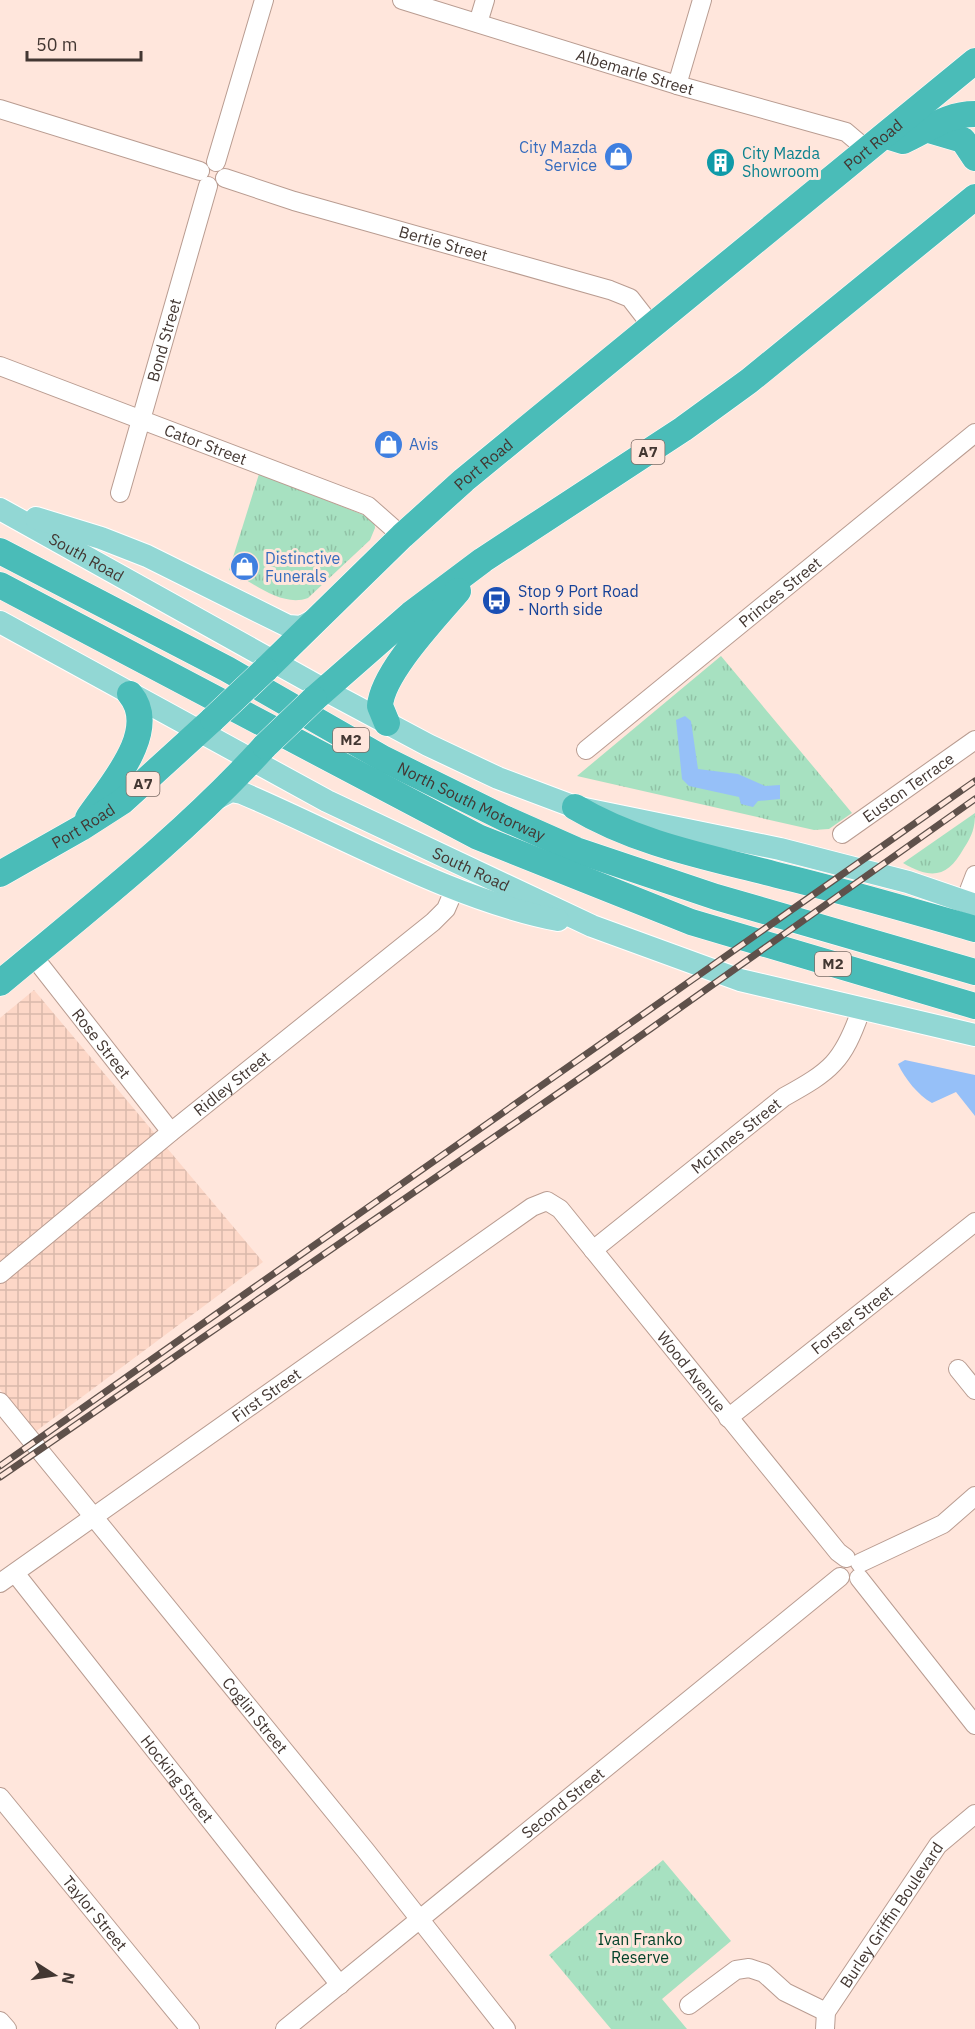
<svg xmlns="http://www.w3.org/2000/svg" width="975" height="2029" viewBox="0 0 975 2029" font-family="'IBM Plex Sans',sans-serif">
<defs>
<pattern id="industrial-grid" width="8" height="8" patternUnits="userSpaceOnUse" patternTransform="scale(1.5)"><rect width="8" height="8" fill="#fdd7c7"/><path d="M0 4h8M4 0v8" fill="none" stroke="#dab9ab"/></pattern>
<pattern id="grass-tufts" width="24" height="20" patternUnits="userSpaceOnUse" patternTransform="scale(1.5)"><rect width="24" height="20" fill="#a7e1c1"/><path d="M3 7l-1-3M5 7V3M7 7l1-3M15 17l-1-3M17 17v-4M19 17l1-3" fill="none" stroke="#91c2a6"/></pattern>
</defs>
<rect width="100%" height="100%" fill="#ffe6dc"/>
<path fill="url(#industrial-grid)" d="M34,990l229,272 -228,170 -35,-43v-371z"/>
<path fill="url(#grass-tufts)" d="M259,474l115,45 1,9 -5,12 -62,58c-26,10 -56,-16 -79,-28z
M721,656l131,157 -23,16 -15,1 -237,-54z
M975,813c0,15 -3,23 -11,35 -16,29 -32,32 -61,15z
M663,1860l68,81 -69,58 25,30h-76l-62,-74z"/>
<path fill="#96c0f8" d="M685,716l6,5 7,48 40,5 27,12 15,-1v14l-22,2 -5,6 -12,-3 -2,-7 -50,-11 -7,-7 -6,-59z
M905,1060l70,15v41l-19,-24 -24,11c-14,-8 -27,-24 -34,-39z"/>
<g fill="none" stroke-linecap="round" stroke-linejoin="round">
<defs>
<g id="minor">
<path id="s1" d="M402,0l275,85 169,47 20,17"/>
<path d="M478,23l7,-23"/>
<path d="M677,85l25,-85"/>
<path d="M0,109l200,62"/>
<path d="M216,162l48,-162"/>
<path id="s2" d="M225,178l69,23 316,89 20,8 21,27"/>
<path id="s3" d="M0,366l368,140 34,30"/>
<path id="s4" d="M120,493l88,-307"/>
<path id="s5" d="M586,750l389,-317"/>
<path id="s6" d="M842,834l133,-94"/>
<path d="M965,901l10,-26"/>
<path id="s7" d="M33,956l138,176"/>
<path id="s8" d="M593,1250l191,-153c47,-26 59,-35 77,-87"/>
<path id="s9" d="M0,1274l171,-142 262,-210 13,-13 9,-21"/>
<path d="M958,1369l17,21"/>
<path id="s10" d="M0,1402l366,449 140,178"/>
<path id="s11" d="M728,1418l247,-196"/>
<path d="M860,1563l83,-39 32,-28"/>
<path id="s12" d="M15,1573l325,412"/>
<path d="M859,1578l116,147"/>
<path id="s13" d="M0,1583l532,-376 15,-6 13,8 278,343 8,6"/>
<path id="s14" d="M0,1797l190,232"/>
<path d="M689,2005l47,-35 13,-2 15,5 21,19 41,20"/>
<path d="M0,2021l7,8"/>
<path id="s15" d="M285,2029l555,-452"/>
<path id="s16" d="M825,2029l1,-17 112,-167 37,-31"/>
</g>
<g id="major">
<path id="s17" d="M0,509l323,180 105,56 70,33 77,29 205,42 128,33 67,23"/>
<path d="M36,518l65,20 46,18 141,70 13,1 17,-9"/>
<path id="s18" d="M0,622l327,179 265,125 148,54 235,55"/>
<path d="M212,801l19,-10 11,2c99,42 211,107 316,127"/>
</g>
<g id="highway">
<path d="M929,130l34,10 12,18"/>
<path d="M887,136l16,5c25,-11 43,-27 72,-27"/>
<path id="s19" d="M0,551l227,118 157,90 122,60 70,31 140,47 259,75"/>
<path d="M0,585l478,252 213,85 284,84"/>
<path id="s20" d="M265,670l137,-134 62,-56 511,-419"/>
<path d="M314,699l97,-85 72,-54 200,-131 66,-48 226,-184"/>
<path d="M387,723l-7,-17c2,-33 56,-89 78,-115"/>
<path d="M575,807c62,37 133,50 202,68 67,16 132,35 198,54"/>
<path d="M88,818c21,-31 73,-87 42,-124"/>
<path id="s21" d="M0,874l81,-46 42,-27 90,-82"/>
<path d="M0,983c91,-76 185,-149 265,-237"/>
</g>
</defs>
<use href="#minor" stroke="#b99c91" stroke-width="20"/>
<use href="#major" stroke="#fff" stroke-width="24"/>
<use href="#highway" stroke="#fff" stroke-width="27"/>
<use href="#minor" stroke="#fff" stroke-width="18"/>
<use href="#major" stroke="#92d7d4" stroke-width="22"/>
<use href="#highway" stroke="#4abcb8" stroke-width="26"/>
<defs>
<path id="rail" d="M0,1466l975,-685
M0,1477l605,-416 370,-262"/>
</defs>
<use href="#rail" stroke="#5f514b" stroke-width="7"/>
<use href="#rail" stroke="#ffe6dc" stroke-width="4.5" stroke-dasharray="14" stroke-linecap="butt"/>
<defs>
<path id="highway-bridge" d="M213,719l52,-49
M265,746l49,-47"/>
</defs>
<use href="#highway-bridge" stroke="#fff" stroke-width="27" stroke-linecap="butt"/>
<use href="#highway-bridge" stroke="#4abcb8" stroke-width="26"/>
</g>
<defs>
<symbol id="shop-disc" viewBox="-11 -11 22 22"><circle r="9.5" fill="#3f7fe0" stroke="#ffe6dc"/><path d="M-5-2.5h2.3a2.7 3.5 0 0 1 5.4 0H5L5.5 6h-11ZM-1.5-2.5h3a1.5 2.3 0 0 0-3 0Z" fill="#fff"/></symbol>
<symbol id="building-disc" viewBox="-11 -11 22 22"><circle r="9.5" fill="#0f9aa8" stroke="#ffe6dc"/><path d="M-4-6H4V6H1V3H-1V6H-4ZM-2.5-4.3h1.7v1.8h-1.7ZM.8-4.3h1.7v1.8H.8ZM-2.5-1h1.7V.8h-1.7ZM.8-1h1.7V.8H.8Z" fill="#fff"/></symbol>
<symbol id="bus-disc" viewBox="-11 -11 22 22"><circle r="9.5" fill="#1a4fb4" stroke="#ffe6dc"/><path d="M-5-6H5V4H4V6H2V4H-2V6H-4V4H-5ZM-3.5-4V0h7V-4ZM-3.5 1.2v1.5H-2V1.2ZM2 1.2v1.5H3.5V1.2Z" fill="#fff"/></symbol>
</defs>
<g fill-rule="evenodd">
<use href="#shop-disc" x="602" y="140" width="33" height="33"/>
<use href="#building-disc" x="704" y="146" width="33" height="33"/>
<use href="#shop-disc" x="372" y="428" width="33" height="33"/>
<use href="#shop-disc" x="228" y="550" width="33" height="33"/>
<use href="#bus-disc" x="480" y="584" width="33" height="33"/>
</g>
<g text-anchor="middle" stroke-width="6" stroke-linejoin="round" paint-order="stroke">
<g fill="#ffe6dc" stroke="#7b6c65" stroke-width="1.5">
<rect x="631.5" y="440" width="33" height="24" rx="4.5"/>
<rect x="333" y="728" width="36" height="24" rx="4.5"/>
<rect x="126.5" y="772" width="33" height="24" rx="4.5"/>
<rect x="815" y="952" width="36" height="24" rx="4.5"/>
</g>
<g font-size="15" font-weight="bold" fill="#433732">
<text x="648" y="457">A7</text>
<text x="351" y="745">M2</text>
<text x="143" y="789">A7</text>
<text x="833" y="969">M2</text>
</g>
<g font-size="16" fill="#433732" stroke="#ffe6dc">
<text dy="6" stroke="none"><textPath href="#s1" startOffset="244">Albemarle Street</textPath></text>
<text dy="6" stroke="none"><textPath href="#s20" startOffset="804">Port Road</textPath></text>
<text dy="6" stroke="none"><textPath href="#s2" startOffset="228">Bertie Street</textPath></text>
<text dy="6" stroke="none"><textPath href="#s4" startOffset="159">Bond Street</textPath></text>
<text dy="6" stroke="none"><textPath href="#s3" startOffset="220">Cator Street</textPath></text>
<text dy="6" stroke="none"><textPath href="#s20" startOffset="300">Port Road</textPath></text>
<text dy="6" stroke="none"><textPath href="#s17" startOffset="99">South Road</textPath></text>
<text dy="6" stroke="none"><textPath href="#s5" startOffset="250">Princes Street</textPath></text>
<text dy="6" stroke="none"><textPath href="#s6" startOffset="81">Euston Terrace</textPath></text>
<text dy="6" stroke="none"><textPath href="#s19" startOffset="534">North South Motorway</textPath></text>
<text dy="6" stroke="none"><textPath href="#s21" startOffset="96">Port Road</textPath></text>
<text dy="6" stroke="none"><textPath href="#s18" startOffset="532">South Road</textPath></text>
<text dy="6" stroke="none"><textPath href="#s7" startOffset="111">Rose Street</textPath></text>
<text dy="6" stroke="none"><textPath href="#s9" startOffset="300">Ridley Street</textPath></text>
<text dy="6" stroke="none"><textPath href="#s8" startOffset="183">McInnes Street</textPath></text>
<text dy="6" stroke="none"><textPath href="#s11" startOffset="158">Forster Street</textPath></text>
<text dy="6" stroke="none"><textPath href="#s13" startOffset="892">Wood Avenue</textPath></text>
<text dy="6" stroke="none"><textPath href="#s13" startOffset="326">First Street</textPath></text>
<text dy="6" stroke="none"><textPath href="#s10" startOffset="404">Coglin Street</textPath></text>
<text dy="6" stroke="none"><textPath href="#s12" startOffset="262">Hocking Street</textPath></text>
<text dy="6" stroke="none"><textPath href="#s15" startOffset="358">Second Street</textPath></text>
<text dy="6" stroke="none"><textPath href="#s14" startOffset="150">Taylor Street</textPath></text>
<text dy="6" stroke="none"><textPath href="#s16" startOffset="134">Burley Griffin Boulevard</textPath></text>
</g>
<g font-size="16" fill="#366cbe" stroke="#ffe6dc" text-anchor="start">
<text x="597" y="153" text-anchor="end">City Mazda<tspan x="597" dy="18">Service</tspan></text>
<text x="409" y="450">Avis</text>
<text x="265" y="564">Distinctive<tspan x="265" dy="18">Funerals</tspan></text>
</g>
<g font-size="16" fill="#0d838f" stroke="#ffe6dc" text-anchor="start">
<text x="742" y="159">City Mazda<tspan x="742" dy="18">Showroom</tspan></text>
</g>
<g font-size="16" fill="#164399" stroke="#ffe6dc" text-anchor="start">
<text x="518" y="597">Stop 9 Port Road<tspan x="518" dy="18">- North side</tspan></text>
</g>
<g font-size="16" fill="#03422a" stroke="#ffe6dc">
<text x="640" y="1945">Ivan Franko<tspan x="640" dy="18">Reserve</tspan></text>
</g>
</g>
<g transform="translate(54 1975) rotate(102)" stroke="#ffe6dc" stroke-width="4.5" paint-order="stroke">
<path d="M0-4.5L10 22L0 15L-10 22Z" fill="#433732"/>
<text y="-9" font-size="16" font-weight="bold" text-anchor="middle" fill="#433732">N</text>
</g>
<path d="M27 51v9h114v-9" fill="none" stroke="#433732" stroke-width="3"/>
<text x="36" y="51" font-size="18" fill="#433732" stroke="#ffe6dc" stroke-width="4.5" paint-order="stroke">50 m</text>
</svg>
